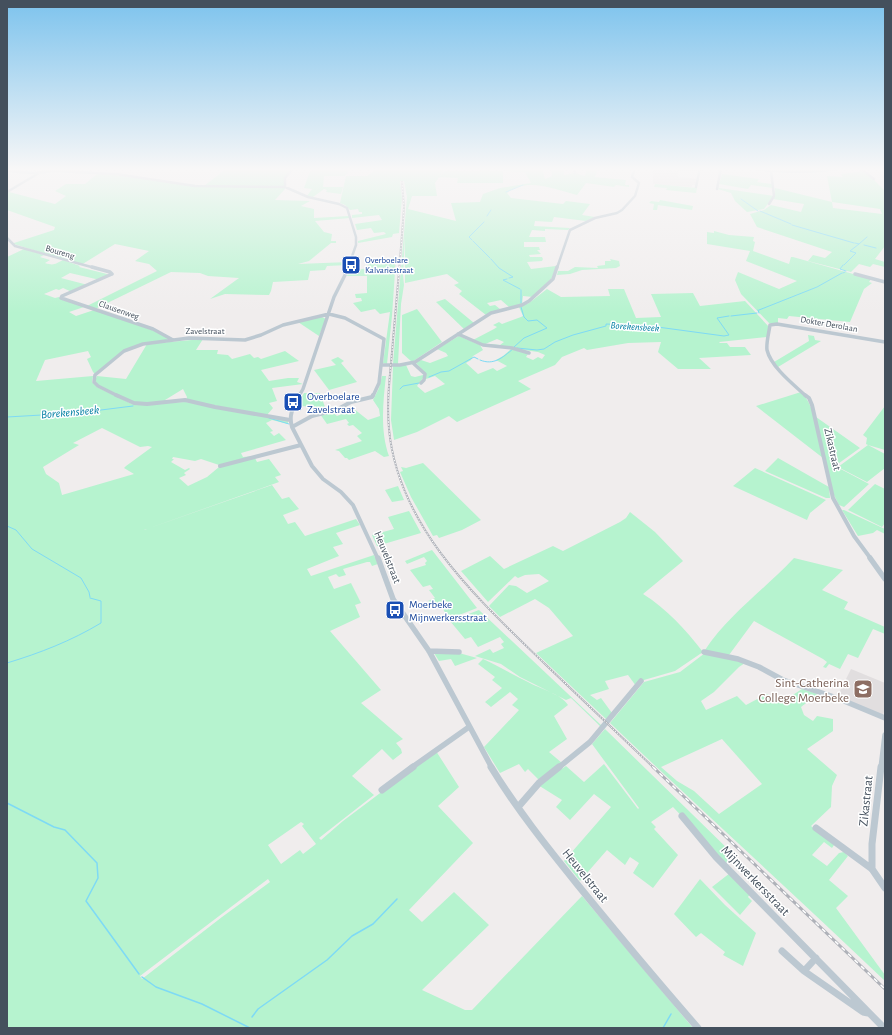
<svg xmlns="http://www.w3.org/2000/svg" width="892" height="1035" viewBox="0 0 892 1035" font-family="'Alegreya Sans',sans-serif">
<rect width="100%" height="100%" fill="#f0eded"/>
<path fill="#e1dedf" d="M653,170l25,1v6l19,2 -1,6h-4v2l-39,-3z
M851,669l34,14v24l-2,9 -44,-19 -1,-2z"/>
<path fill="#b6f3cf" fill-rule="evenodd" d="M227,168h32l31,2 -6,9 1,10 -10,11 35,1 -9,5 13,3v9l35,-2 1,2 -35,3 9,11 8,2 -1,7h5v2h-5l-22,18 -11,3 51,-2 -1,3 -21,1 -2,4 -15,1 -2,9 -35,2 -2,9 -2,4 -44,-1 -15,5 29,-21 -31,-2 -8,-3 -29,-1 -76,37 -8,-3 70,-35 -8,-7 -14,-3 14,-10 -34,-7 -34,21 -67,-21v-1l40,-13 1,-3 -48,-17v-17l2,-1 46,12 11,-8 -11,-5 11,-7h19l12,-10 17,1 90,11z
M315,168h36l-6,8h-21l-1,11h20l-2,7 -15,-2 1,-2 -3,-1 -11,8 -6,-1 5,-7 -8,-1 6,-17h4z
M378,168h54l12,2 -9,13 2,13h-25l-4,13 48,12 -5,-18 29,-1 3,-8 17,-6 31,-5 -6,-11 -20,-1 1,-3h36l3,11 7,-3 -1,-8h22l-10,1 1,6 11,-2 10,3 2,-8h11l-3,9 31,3 -1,5h4v2l-13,-2 -2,2 -28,-4 -9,12c-23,-6 -51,-18 -70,-2l4,5 52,6 3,-3 24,3 -8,11 13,2 -9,4 -32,-4 -2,5 -17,-1 -1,5 36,2 -2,2 -23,-1v2l-13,-1 -3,7h16l1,5h-22v5h15l1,3h-3l4,4 -12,1 1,2h12l1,2 -1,2 -15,1 4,7 25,-3 -4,12 -19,19 -10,-1 -1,8 -13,3 -8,-7 -14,3 3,3 5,-1 5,4 -14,6 -27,-21 3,-3 -8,-6 5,-2 -12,-9 -42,9v-47l-2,39 1,10 -3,19 -3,60h-5l14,-167 -3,-16h-4l2,17 -3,35 -6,1 -1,3 -34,6v-2l28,-7 -2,-2 -10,1 -3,-5 -14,2 -2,-6 27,-4 -3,-5 -27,3v-3l10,-1v-2h-3l-1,-3 -8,1 -5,-5 -5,-2 6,-27h21z
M483,168h4l-1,3h17v12h-46l1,-5 -19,-1 6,-6h35l3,-1z
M865,171l20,20v55l-10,13 10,3v5l-12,-3 -3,3 -11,-3 -8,8 -43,-11 5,-6 12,3 7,-6 -75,-25 -7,-13 14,-4 7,-5 30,7 3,-8 -31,-5 2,-3v-8l57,14 -5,-26 16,1 -2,-3zM832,202l48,7 2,5 -49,-6z
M722,174l37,5 -2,3 15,2 1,4 -22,-3 -3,4 -29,-5z
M655,184l42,4 -1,5 -30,-3 1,-2 -13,-1z
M719,188l55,8 -10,13 -17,3 -12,-11 -4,-8 -13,-4z
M660,200l33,6 -1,4 -34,-5 -1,5h-4l1,-6 -5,-1 2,-2 8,1z
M714,231l15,4 25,2 -1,4 2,1 -2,9 36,13 2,-7h2l78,22 -2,3 3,1 -8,6 -14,33 -61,-6 -2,3 -9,-1v5h-9l-28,-29 -6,-14 3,-8 41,17 18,-8 -51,-20 4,-10 -43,-7v-12l7,1z
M24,249l20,6 -4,2 10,3 -5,3c9,3 10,1 18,-3l17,6 -1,1 32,8 -11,5 -30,-7 -9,5 27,7 -16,7 -9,-4 -4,2 -3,-1 -12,5 11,4 4,-1 2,2 23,8 -15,5 7,4 18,-6 58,20 19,9 -38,7 -38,28 -2,-2 -6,-13 4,-2 -3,-6 -43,9 -9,21 57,-5 -1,6 5,5 35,17 54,-2 102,19v3l-16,-4 -6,3 7,8 -3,1 4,4 5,-3 7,7 -45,13 2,4 11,-1 3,6 12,-3 12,16 -6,2 4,5 -135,48 128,-45 10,14 7,-2 10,12 -16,6 5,9 7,-2 10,14 51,-17 4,6 -24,8 7,11 -10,3 6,9 -32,13 4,7 63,-21 4,9 -6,2 -2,-4h-3l-24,7 3,6 -7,2 -3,-3 -8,3 6,12 17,-6 10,20 -6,2 5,12 -30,14 51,59 -20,13 42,36 -7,4 5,6 1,4 -9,7 -11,-11 -30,27 22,19 -55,43 2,2 22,-19 93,-70 23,36 -21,19 35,37 -64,67 13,12 32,-30 35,33 -67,65 43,20h7l110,-114 111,132h-686v-771zM102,428l38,19 8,-1 4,1 -26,19 -2,2 10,6 -72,21 -3,-12 -13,-9 -3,-7 36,-22 -6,-2zM173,457l22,4 6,-2 18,6v2l-12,10 -19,9 -9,-8 7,-3 -2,-2 6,-4 -1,-1 -4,2 -14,-8 3,-3h-2zM301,822l3,2 -2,2 14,18 -13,10 -3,-4 -19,14 -13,-19zM268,879l2,3 -48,35 -80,62 -2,-3z
M396,257l-4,59 -5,48 -4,-1 7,-51 -10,2 -5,-5 -14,3 -8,-9 9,-2 -1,-3h-5l-1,-4 12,-1v-17h-20l2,-5 20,-3 -2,-5z
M610,259l9,2 1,5 -4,2 -34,2 -12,4 -13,1 1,-4h10l7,-4 23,1 -1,-2 8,-1v-4h6z
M547,289l14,8 49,-1 -2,-7h16l12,29 25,-1 -10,-23 42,-1 7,13 45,-5 24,26 -2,10 -48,5 1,1h7l3,4h15l6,8 -52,3 12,11h-33l-19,-16 -1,-1 3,-10 -33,1 -41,7 -3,-2 -22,9 -7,8 -37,16 13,8 -74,33 -8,-6 -32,16 -23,8 -3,-20 2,-54 13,-1 5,11 4,1 8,-2v3l-6,8 8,7 20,-9 -10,-8 -9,3v-5l-10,-11 5,-3 9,3 18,-7 -2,-3 -9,-4 22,-13 21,9 3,5 -10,6 -2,4 -5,3 12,11 15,-6 4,3 10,-5 -11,-6 7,-4 8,-7 17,5 -2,3 7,3 5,-3 4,2 3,-4 -7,-3 -49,-7 2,-1 9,1 4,-3 -7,-3 -14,6 -10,-5 21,-11 3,-2 -4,-2 6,-3 3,2 19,-7 2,-1 -4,-9 10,-4z
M445,299l29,24 -10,6 -28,-27z
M417,309l25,33 -30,20 -10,-9v-38z
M322,317l4,2 -7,17 -21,-14z
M808,335l6,1 1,4 6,1 -43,26 -4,-5 35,-21z
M203,339l-7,11h22l-1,4 11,1 4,4 18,-5 4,4 4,-1 3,2 24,-8 14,10 -38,9 8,11 19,-3h11l-2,4 6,2 -31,4 5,13 -8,2 4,5 -6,7 -81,-15 1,-3 -4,-8 -18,11v2l-11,1 -21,-1 -34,-16 -4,-5 2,-5 29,3 21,-35z
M338,357l6,4 -3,2 16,19 -28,8 -15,-20 22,-5 -5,-5z
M382,376h4c-3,26 -6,55 3,80l-5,1 -9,-6 -26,9 -2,-2h-2l-6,-7 -4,-1 27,-9 -5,-5 5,-3 -9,-8 -4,1 -2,-2 2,-1 -3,-4 -19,5 -7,-10 11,-3 6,5 17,-7 14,11 12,-4 -1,-7 -6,-9 6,-12z
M801,392c15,14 17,46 22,66l-67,-52z
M304,393h16l5,14 -28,-1z
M885,406v44l-17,-5 17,9v14l-18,14 -29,-15 30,-22 -2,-1 1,-6 -4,-3z
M816,417l44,31 -25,18 34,18 -25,23 -5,-2 -6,-12z
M778,458l51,29 1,11h-4l-61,-27z
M423,463l58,57 -19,10 -23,8 -2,-3 -4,1 -22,-39 -11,-25 3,-1 -2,-4 5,1z
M755,468l71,32 -16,13 -3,7 -74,-34z
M875,484l10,5v34l-3,4 -34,-17z
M398,486l6,14 -12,2 -7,-12z
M842,510h2l41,19v5l-8,-4 -4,3 -15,3z
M409,511l12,22 -44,13 -5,-11 22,-6 -6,-12z
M630,512l25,20 28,29 -40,33c24,15 42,35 60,58l-28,19 -31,9 -8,6 -8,-11 -23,6 4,8 -19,6 7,5 4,-2 11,15 -6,6 -70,-66 37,-17 -24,-28 -14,-9 -35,18 -11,-11 20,-21 7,1 11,7 22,-12 -10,-7 -14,1 -7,3 -3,-2 -27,26 -27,-31 29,-15 14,13 49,-23 10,5 57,-29 6,-4z
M432,550l45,58 -28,11 -9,-15 -7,2 -5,-5 7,-3 -6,-8 4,-1 -3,-4 -7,2 -13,-17 16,-5 -1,-2 2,-2 -3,-4 -17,7 -2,-3z
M794,558l49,12 -21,20 26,12 -4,7 41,18v7l-12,-5 -15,29 -10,-4 -8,15 -11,-5 -3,4 -3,-1 4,-5 -4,-3 -69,-38 -25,34 -24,-5c24,-36 60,-61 89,-92z
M479,610l123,116 -1,1 -30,-29 -5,2 -46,-23 -19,-13 -26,-8 15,-7 3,4 11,-5 -3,-4 3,-2 -4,-5 -22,10 -7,-10 -6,2 -15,-18z
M434,653h25l18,5 -22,8 -4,-7 -12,2z
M705,653l40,10 -6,4 -25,25 -13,9 5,9 31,-14 9,9 21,-11 15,8 20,-13 16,5 -17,13 3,8 9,6 4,-5 16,3v12l-26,18 30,26 -5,11 -1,21 -20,19 23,19 -2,3 -8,-6 -12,13 15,11 12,-13 5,-1 4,4 -19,24 19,16 -12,12 49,67v6c-91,-87 -184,-171 -275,-258l34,-41 36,-10zM722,739l40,45 -43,30 -25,-23 -17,-10 -16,-14z
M483,659c16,7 30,16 45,23 12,7 32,11 40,23l-14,11 13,23 -18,13 13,11 -23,17 -11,-11 -3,3 -6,-8 -19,9 -16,-26 35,-37 -7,-5 6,-6 -8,-7 -19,15 -6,-5 17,-14 -10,-8 3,-3 -17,-13z
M605,729l129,126 -8,8 -53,-56 -22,15 5,5 -2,2 24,26 -25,33 -20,-15 6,-10 -9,-6 -5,8 -18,-15 -27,31 -16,-20 47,-54 -17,-13 -24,26 -14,-13 6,-7 -24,-15 28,-19 18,16 20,-18 34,45 1,-1 -47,-64z
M730,873l20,21 -2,3 4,4 -12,14 -28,-28z
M700,879l25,26 31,28 -13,33 -20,-11 2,-3 -24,-19 -5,4 -22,-23z"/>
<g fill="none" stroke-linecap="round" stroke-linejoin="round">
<path stroke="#7edaf5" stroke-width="1" d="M506,192l17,-7
M741,199l17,12
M760,211l31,13
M487,216l4,-6
M792,225l62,18
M472,240l-3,-3 15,-15
M473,241l17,17
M859,244l8,-7
M864,245l12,3
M491,259l8,9 14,9 -4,1
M843,265l-3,4 6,2
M844,265l12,-12 -6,-2 9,-7 -4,-1
M843,273l2,-1
M507,279l-4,1 17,9
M521,290v13
M758,310l1,3
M759,310l58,-23 25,-14
M731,316l26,-3
M514,347l10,-9 23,-10 -10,-8 -9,1 -4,-4 -3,-10
M517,348l20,2 7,-1 11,-7 18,-7 33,-9v-2l44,2 74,10 5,-1 -12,-17 12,-2
M480,360c14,6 23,-3 33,-11
M429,377l12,-5 8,-1 25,-14 4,2
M400,389l3,-3 16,-3
M7,417l70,-4 56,-7
M269,418l20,6
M7,526l9,4 16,19 49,29 8,14 1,5
M7,663c33,-10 64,-22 94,-40v-22l-11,-3"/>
<path stroke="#7edaf5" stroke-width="1.5" d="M7,803l47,24 11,3 32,33 1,15 -12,23 53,73
M142,977l14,10 46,17 48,24
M252,1017l6,-8 69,-49 25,-24 21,-12 24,-25
M663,1028l8,-14"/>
<path stroke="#bcc8d1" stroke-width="2.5" d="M574,168l1,5
M635,168h6
M860,168l14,11
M680,170l20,-1
M7,171l26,2 22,-2 61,3 79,12 90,1 23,10 31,7 8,4 9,29v8l-8,23
M885,175v2
M285,187v-9l8,-10
M696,187l4,-19
M717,189l4,-21
M7,192l32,-19
M769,204l5,-8 -3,-25
M7,238l8,8 80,22
M557,268l13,-38 25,-12 22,-5 5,-3 13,-14 4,-13 -7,-6 3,-9"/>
<path stroke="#bcc8d1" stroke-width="3.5" d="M92,267l18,5 2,2
M112,274l-50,22 -1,2 92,31 20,11
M855,274l30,8
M458,334l25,11 29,3 17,5
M413,363l12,11 -1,6 -3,3
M381,365h19l15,-3 76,-49 31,-8 7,-4 24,-22 4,-12
M118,396l-20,-10 -4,-4 1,-7 29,-24 19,-7 46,-6 56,2 16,-5 22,-10 46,-11 16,4 39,21 -5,44 -6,13
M299,396l4,-7 31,-92 15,-30
M806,396c-12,-11 -35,-29 -39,-46 -1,-7 2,-18 3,-25l7,-1 108,18"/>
<path stroke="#bcc8d1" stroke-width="4" d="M116,395l18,8 13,1 38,-4 30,7 75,13
M300,395c-6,11 -12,19 -8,32l20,39 11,13 18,13 12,13 25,54
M805,395l4,3 3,7 21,93 21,38 17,23
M292,427l20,-11 24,-6 15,-8 21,-5 1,-2
M220,466l81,-21"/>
<path stroke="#bcc8d1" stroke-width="5.5" d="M378,558l15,41 36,52 63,117
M870,558l15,21
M429,651l30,1
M704,652l34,7 21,8 24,13 54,18 48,20
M411,768l58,-41
M558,768l32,-26 51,-61
M881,768l4,-33"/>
<path stroke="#bcc8d1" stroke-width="7" d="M491,767c25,41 56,80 86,117 40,49 80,97 121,144
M382,790l31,-23
M519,806l20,-23 20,-16
M682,816l34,41 168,171
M816,828l56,41 13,19
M872,869v-25l9,-77
M782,951l22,20 59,41 5,1
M804,971l12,-13"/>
<path fill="#aabcd0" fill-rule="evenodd" d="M747,168l24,2 25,1 48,-3c-6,2 -14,3 -21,4 -25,2 -50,1 -75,-3z"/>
<defs>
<path id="rail-far1" d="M402,182l2,25c-3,44 -7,88 -11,133 -2,29 -7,59 -4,89 9,99 90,171 157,236 36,34 72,69 108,103"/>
<path id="rail" d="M653,767l232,222"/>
</defs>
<use href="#rail-far1" stroke="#afb2b9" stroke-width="2"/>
<use href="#rail" stroke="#afb2b9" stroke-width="3"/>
<use href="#rail-far1" stroke="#fff" stroke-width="1" stroke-dasharray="1.5" stroke-linecap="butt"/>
<use href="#rail" stroke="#fff" stroke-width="1.5" stroke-dasharray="4.5" stroke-linecap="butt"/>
</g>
<linearGradient id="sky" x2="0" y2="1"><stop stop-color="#7dc3ed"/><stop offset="0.54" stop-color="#f8f7f7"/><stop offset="1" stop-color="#f8f7f7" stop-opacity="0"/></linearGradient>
<rect width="892" height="313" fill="url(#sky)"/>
<defs>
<symbol id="bus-square" viewBox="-11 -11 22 22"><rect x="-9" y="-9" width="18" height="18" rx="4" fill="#1a4fb4" stroke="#fff"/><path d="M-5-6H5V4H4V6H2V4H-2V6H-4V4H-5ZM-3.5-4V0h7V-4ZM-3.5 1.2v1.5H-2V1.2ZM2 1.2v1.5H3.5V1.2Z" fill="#fff"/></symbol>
<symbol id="school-square" viewBox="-11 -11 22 22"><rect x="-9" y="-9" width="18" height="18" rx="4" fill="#8d6e63" stroke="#fff"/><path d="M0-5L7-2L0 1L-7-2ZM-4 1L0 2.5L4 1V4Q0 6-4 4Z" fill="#fff"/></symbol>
</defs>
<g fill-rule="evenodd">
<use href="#bus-square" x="340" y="254" width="22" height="22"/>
<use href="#bus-square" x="282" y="391" width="22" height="22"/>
<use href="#bus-square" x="384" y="599" width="22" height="22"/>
<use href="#school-square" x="852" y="678" width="22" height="22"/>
</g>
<g text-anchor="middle" stroke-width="3" stroke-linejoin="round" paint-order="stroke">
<g font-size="9" fill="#44505d" stroke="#fff">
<text transform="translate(60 252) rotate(17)" y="3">Boureng</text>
<text transform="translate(119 310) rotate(19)" y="3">Clausenweg</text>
<text transform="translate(829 324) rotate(10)" y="3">Dokter Derolaan</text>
<text x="205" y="334">Zavelstraat</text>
</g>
<g font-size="9" fill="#164399" stroke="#fff" text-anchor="start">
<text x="365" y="263">Overboelare<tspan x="365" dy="10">Kalvariestraat</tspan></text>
</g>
<g font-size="10" font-style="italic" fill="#027fa3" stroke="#fff">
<text transform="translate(635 326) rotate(4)" y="4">Borekensbeek</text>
</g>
<g font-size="11" fill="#164399" stroke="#fff" text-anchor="start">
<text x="307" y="400">Overboelare<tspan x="307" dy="13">Zavelstraat</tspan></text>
<text x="409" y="608">Moerbeke<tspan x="409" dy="13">Mijnwerkersstraat</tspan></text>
</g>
<g font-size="11" fill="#44505d" stroke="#fff">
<text transform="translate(833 449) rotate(77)" y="4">Zikastraat</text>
<text transform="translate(388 557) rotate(68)" y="4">Heuvelstraat</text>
</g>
<g font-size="12" font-style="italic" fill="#027fa3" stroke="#fff">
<text transform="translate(70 412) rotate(-5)" y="4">Borekensbeek</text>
</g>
<g font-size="13" fill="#785e54" stroke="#fff" text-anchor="end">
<text x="849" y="687">Sint-Catherina<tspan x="849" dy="15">College Moerbeke</tspan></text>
</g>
<g font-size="13" fill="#44505d" stroke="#fff">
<text transform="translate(865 801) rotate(-84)" y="5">Zikastraat</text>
<text transform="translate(586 875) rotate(51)" y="5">Heuvelstraat</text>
<text transform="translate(756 880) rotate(46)" y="5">Mijnwerkersstraat</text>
</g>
</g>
<rect width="892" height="1035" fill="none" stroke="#44505d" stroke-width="16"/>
</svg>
